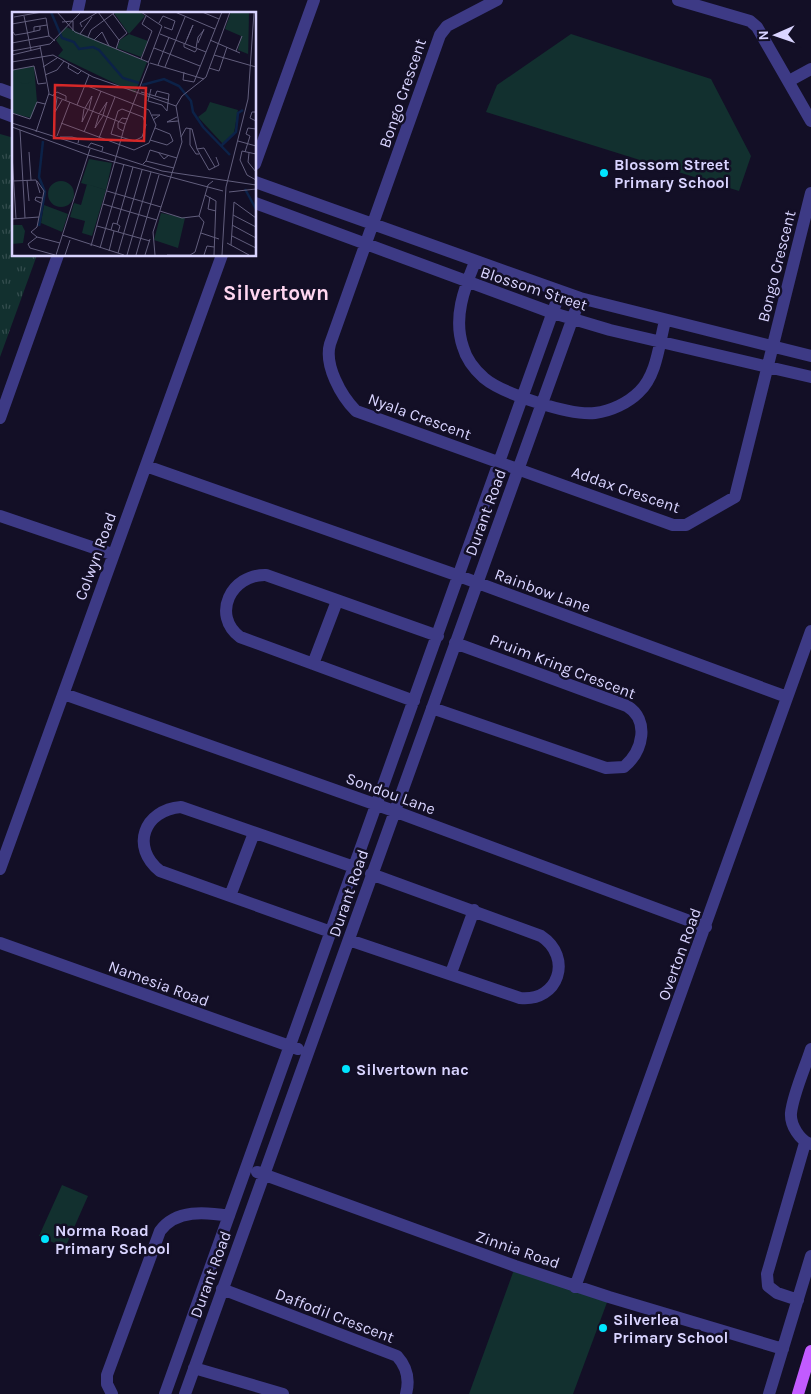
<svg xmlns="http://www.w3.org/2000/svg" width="811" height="1394" viewBox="0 0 811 1394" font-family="Karla,sans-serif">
<defs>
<pattern id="grass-tufts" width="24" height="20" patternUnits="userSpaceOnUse" patternTransform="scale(1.25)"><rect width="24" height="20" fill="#12302f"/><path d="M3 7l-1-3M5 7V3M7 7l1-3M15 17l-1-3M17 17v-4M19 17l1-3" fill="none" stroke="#344d4e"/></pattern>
</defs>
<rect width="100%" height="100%" fill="#130f26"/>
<path fill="url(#grass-tufts)" d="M0,134l14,4v117h23l-37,102z"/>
<path fill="#12302f" d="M571,34l140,45 40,77 -12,35 -253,-79 11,-27z
M62,1185l26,11 -23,52 -26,-12z
M515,1267l94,30 -36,97h-104z"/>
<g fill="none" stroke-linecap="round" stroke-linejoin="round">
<path stroke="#3d3a85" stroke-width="12" d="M497,0l-50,26 -7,9 -110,309c-6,21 11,52 26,67l317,114h13l49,-28 76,-304
M678,0l72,21 7,6 54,94
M77,14l3,-14
M132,14l3,-14
M789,81l22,-12
M0,89l14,5
M0,112l14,5
M255,164l59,-164
M255,182l325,116 231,58
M255,203l298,110 57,17 201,47
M475,262c-11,27 -22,56 -12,85 3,11 12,23 21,31 19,16 87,38 111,35 16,-2 33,-10 44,-21 18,-17 20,-48 26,-71
M0,418l58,-163
M146,466l313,110 328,121
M0,516l112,38
M313,664l24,-63
M64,694l330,117 312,116
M414,701l-174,-64c-29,-22 -9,-63 26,-62l172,61
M432,708l174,60 18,-1c19,-16 26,-47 3,-61l-172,-63
M0,869l222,-614
M230,896l24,-63
M331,932l-171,-61c-30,-24 -16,-61 21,-64l173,60
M349,940l171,58c39,4 53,-41 21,-62l-170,-62
M0,943l298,106
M451,973l23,-63
M811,1049c-6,19 -18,45 -20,64 -1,12 9,28 20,31
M257,1172l258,94 94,31 174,52
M575,1287l236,-656
M222,1289l175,67c10,11 13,23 9,38
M798,1300l-21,-7 -9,-7 -1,-12 38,-131
M194,1368l89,26
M112,1394l-5,-10v-9l53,-144c16,-22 46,-19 69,-15
M165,1394l395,-1102
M185,1394l395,-1096
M769,1394l42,-138"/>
<path stroke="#c25bff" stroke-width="12" d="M798,1394l13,-43"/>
</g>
<g fill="#00e5ff" stroke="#130f26" stroke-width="2">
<circle cx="604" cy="173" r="5"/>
<circle cx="346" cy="1069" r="5"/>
<circle cx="45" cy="1239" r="5"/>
<circle cx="603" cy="1328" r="5"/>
</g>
<g text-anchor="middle" stroke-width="5" stroke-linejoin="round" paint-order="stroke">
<g font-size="16" fill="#d9d4ff" stroke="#130f26">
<text transform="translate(402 93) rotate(-71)" y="6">Bongo Crescent</text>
<text transform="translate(776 266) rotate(-76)" y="6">Bongo Crescent</text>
<text transform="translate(534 288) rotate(18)" y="6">Blossom Street</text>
<text transform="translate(420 416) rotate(20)" y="6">Nyala Crescent</text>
<text transform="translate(626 489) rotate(19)" y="6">Addax Crescent</text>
<text transform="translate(485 512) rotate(-70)" y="6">Durant Road</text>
<text transform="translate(95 556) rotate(-70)" y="6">Colwyn Road</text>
<text transform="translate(543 590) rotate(20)" y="6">Rainbow Lane</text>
<text transform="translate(563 666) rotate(21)" y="6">Pruim Kring Crescent</text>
<text transform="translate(391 793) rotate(20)" y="6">Sondou Lane</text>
<text transform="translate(348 893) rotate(-71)" y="6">Durant Road</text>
<text transform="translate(679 954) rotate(-70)" y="6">Overton Road</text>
<text transform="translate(159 983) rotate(20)" y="6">Namesia Road</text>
<text transform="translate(518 1249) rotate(19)" y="6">Zinnia Road</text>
<text transform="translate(210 1274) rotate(-70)" y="6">Durant Road</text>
<text transform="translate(335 1315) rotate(21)" y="6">Daffodil Crescent</text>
</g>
<g font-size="16" font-weight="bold" fill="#d9d4ff" stroke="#130f26" text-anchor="start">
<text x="614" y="170">Blossom Street<tspan x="614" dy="18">Primary School</tspan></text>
<text x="356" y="1075">Silvertown nac</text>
<text x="55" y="1236">Norma Road<tspan x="55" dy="18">Primary School</tspan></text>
<text x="613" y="1325">Silverlea<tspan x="613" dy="18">Primary School</tspan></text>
</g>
<g font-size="21" font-weight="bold" fill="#ffd6f0" stroke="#130f26">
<text x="276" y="300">Silvertown</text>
</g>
</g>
<g transform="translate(12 12)">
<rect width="244" height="244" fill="#130f26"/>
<path d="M219,0h18l-1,50v-8l-10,-4 3,-14 -16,-7zM54,15l81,35 -12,31 -77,-37 5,-6 -7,-10zM22,54l3,36 -6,16 -19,-5 1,-43zM32,193l24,9 -6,18 -21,-9z" fill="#12302f"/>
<path d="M77,147l23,4 -6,27 -25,-7z" fill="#12302f"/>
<path d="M128,0l5,4 -16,18 19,7 -7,16 -24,-9 3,-8 9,-6 -15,-21zM5 64a8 8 0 1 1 16 0a8 8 0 1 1-16 0ZM198,90l28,8 -4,23 -11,11 -25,-27 8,-6zM36 182a13 13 0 1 1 26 0a13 13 0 1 1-26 0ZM75,172l19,6 -14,46 -10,-3 3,-12 -15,-4 4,-14 7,2zM149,201l24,5 -7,30 -24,-8zM1,213h9l3,6 -2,12 -11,1z" fill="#12302f"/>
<path fill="none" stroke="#0c2248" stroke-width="2.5" d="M39,0l11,26 12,4 5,7 14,-2 6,3 24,28 16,5M130,73l22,-6 15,7 12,15 2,11 10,15 27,28M210,133l14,-13 2,-19 5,-3M233,177l11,20M27,214l6,-34 -6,-15 4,-36"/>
<path fill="none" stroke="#625e7d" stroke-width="1" d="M45,0l18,20 73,30M86,0l21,28M129,0l21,14 -14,37M163,0l40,17M190,0l17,7M101,2l14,19 -8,7 -3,9M12,4l7,34M2,5l28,-5M50,10l11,-1v10M147,11l4,-7 12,5 -3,9 -8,-3M0,12l34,-6 3,18 6,5M70,15l-2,-4 18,-11M22,19v-4l13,-2M1,20l2,3 12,-2 13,-3v-4M68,22l12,-17M148,22l46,18M76,25l3,-7 23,-17M175,27l6,-14M82,28l8,-8 7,14M198,28l30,13M0,31l37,-7M186,31l6,-14M172,32v3l11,5 2,-3M173,32l8,-19M142,36l46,18M184,36l2,-11 6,-7M0,39l38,-7 31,-32M224,39l6,-15M0,43l29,-7M202,43l42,12M129,47l11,-28 -10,-7 4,-8M0,50l41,-7 40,22 83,29M138,51l54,16M57,52l-1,4 10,6 3,-3M146,53l11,-28M0,54v39M31,55l14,-9M153,55l20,-50M197,56l10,3 8,-24M1,58l21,-4 4,18 8,-1M172,60l-1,8 11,2 28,-70M33,63l12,-5 7,-9M139,77l-3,12 14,4 5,6 2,-17 -12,-3 -2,5M129,80l28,8M37,82l76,30M41,83l4,-3 9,4v4M45,86l-2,14 7,-12M65,93l12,-30M73,96l7,-12 -3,13M72,97l-2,13 6,-12M110,97l21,8 3,8 -4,12 -8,4 -23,-7 7,-23zM244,100h-4l-2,6 6,3M0,101l18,6 7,-17 8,2M87,102l8,-12 -4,13M87,103l-4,13 8,-12M140,103h8l-7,5M165,105l-10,5 11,-1M0,111l150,48 94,14M49,111l73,27 15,-7 7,-18 -7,-15 -64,-25M0,115l76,28 135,36M178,116v17l6,9h3M8,118l5,88M111,119l-5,-3v-5l4,-5 6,1M24,120l13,-39 -9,-47M72,120l17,-41M45,124l13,-34M238,124l-4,-2 2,-6 8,1M48,125h12l7,2 -1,4M169,125l5,-9 6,1 5,20 12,21 10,-5 -3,-8M87,126l16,-41M138,128l17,5 6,-4 -3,-7 -15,-6M226,129l18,5M76,135l3,-4 12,4 -1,4M185,137l7,-1 11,19M17,140l2,28M146,140l6,7 5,-4M233,140l5,-16M237,141l-1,9 8,10M0,142l4,65M244,142l-14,-3 -2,9 7,15 9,5M134,149l4,-11 27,8M131,152l3,-3 28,7M15,168l2,21M1,169l23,-1 4,13M95,179l54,16M217,180l27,-3M193,183l11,6 -2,54M198,185l-2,12 8,2M29,191l-6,-3 1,-3 6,1M91,192l54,16M148,199l22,7 17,-2M221,203l23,12M187,204l9,-31 5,-4M0,207l27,-2M105,212l16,-57M220,213l24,13M85,214l53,15M99,218l2,-7 4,1 3,2 -2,6M189,221l18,6M50,223l62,20M220,224l24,12M25,225l-6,-5 6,-5 7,-36 -7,-10M215,231l22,12M219,233l3,-43 22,16M79,234l34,-121 24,-62M88,236l24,-84M97,239l5,-20M106,241l24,-83M43,243l-25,-7 -2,-4 9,-7 23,6M44,243l34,-106M53,243l5,-15M115,243l24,-83M124,243l23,-80M133,243l5,-16M143,243l-2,-23 29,-90 -6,-36 6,-10 24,-19 24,-65M155,243h23l5,-3 9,-30 -5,-6M192,243l3,-9 7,1M210,243l4,-68 22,-88 6,-87"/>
<path fill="#d62828" fill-opacity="0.15" stroke="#d62828" stroke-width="2.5" d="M43,73l91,3 -2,53 -90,-3z"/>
<rect width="244" height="244" fill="none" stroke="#d9d4ff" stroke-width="2.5"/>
</g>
<g transform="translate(776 35) rotate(268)" stroke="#130f26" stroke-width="4" paint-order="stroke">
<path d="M0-4L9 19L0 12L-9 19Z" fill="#d9d4ff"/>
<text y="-8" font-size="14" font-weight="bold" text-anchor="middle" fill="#d9d4ff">N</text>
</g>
</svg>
